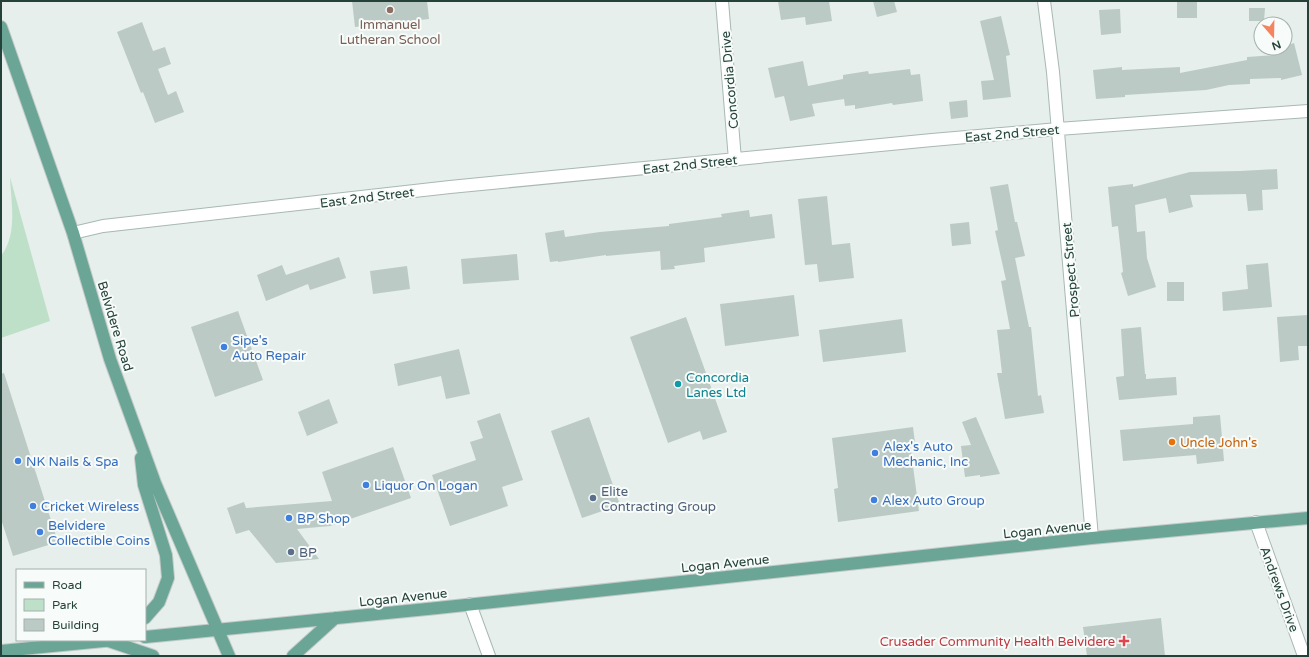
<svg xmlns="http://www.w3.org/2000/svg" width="1309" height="657" viewBox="0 0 1309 657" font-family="'Varela Round',sans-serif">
<rect width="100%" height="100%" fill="#e6efeb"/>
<path fill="#bfe0c8" d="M10,177l40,144 -49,17v-82c17,-22 10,-53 9,-79z"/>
<path fill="#bbcac4" d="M352,1h75l2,18 -74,8z
M778,1h51l3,20 -26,4 -1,-8 -24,3z
M873,1h21l3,11 -20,5z
M1177,1h20v17h-20z
M1249,8h16l-1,13h-15z
M1120,9l1,24 -20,2 -2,-25z
M1001,16l9,39 -4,1 5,41 -28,3 -2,-19 13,-1 -14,-59z
M142,22l11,29 12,-4 6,17 -13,5 10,26 8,-4 8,21 -29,11 -12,-31 -2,1 -24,-61z
M1294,43l8,32 -21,5v-2l-31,1v5l-21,1 -23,5 -81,5v2l-29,2 -3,-29 29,-3v3l58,-3v6l67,-13v-3l28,-2 -1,-7h11v-2z
M803,61l5,25 35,-7v-4l25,-4 1,3 41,-5 1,6 9,-1 3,27 -30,4 -1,-2 -37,6v-4l-10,1 -1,-7 -32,5 3,12 -25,5 -6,-25 -9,2 -7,-30z
M967,100l1,17 -17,2 -2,-17z
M1277,169l1,20 -16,1 1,20 -15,1 -2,-17 -56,1 3,12 -24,6 -3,-15 -31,7 2,27 8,-1 2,27 9,29 -28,9 -7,-23 2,-1 -5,-46 -6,1 -4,-40 25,-3v3l57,-15 50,-1z
M1008,184l7,38h2l8,34 -10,2 14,69h2l7,69 3,-1 3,18 -39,6 -8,-46h5l-5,-43 13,-1 -9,-48 5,-1 -11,-49 3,-1 -8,-43z
M827,196l5,49 18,-2 4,35 -35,4 -2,-18 -12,1 -7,-66z
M749,210l1,7 22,-3 3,24 -71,10 1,14 -31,4 1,3 -14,1 -1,-19 -54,5v-1l-48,7v-1l-8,1 -5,-29 19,-3 1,7 35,-5 69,-6v-2l53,-7 -1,-3z
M969,222l2,22 -19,2 -2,-22z
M517,254l2,26 -56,4 -2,-25z
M339,257l7,21 -36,12 -2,-6 -42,17 -9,-26 25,-10 4,10z
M1268,263l4,44 -49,4 -1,-19 26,-3 -2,-24z
M407,266l3,23 -37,5 -3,-23z
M1167,282h17v19h-17z
M794,295l5,41 -74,10 -5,-42z
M238,311l25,69 -48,17 -24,-70z
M1308,315v31h-10l1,14 -19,2 -3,-45z
M686,317l41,115 -24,8 -3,-9 -32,12 -38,-106z
M902,319l4,33 -83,10 -4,-32z
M1141,327l4,47h1v5l30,-2 1,18 -58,5 -3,-23 8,-1 -3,-47z
M459,349l11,45 -24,5 -5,-23 -43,10 -4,-22z
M4,373l54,169 -45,14 -12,-37v-145z
M329,399l9,24 -31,13 -9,-24z
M500,413l23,67 -21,7 6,19 -58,20 -18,-51 44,-15 -6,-18 13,-4 -6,-17z
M1220,415l4,46 -27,3 -1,-9 -73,6 -3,-31 73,-6v-7z
M589,417l31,88 -38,13 -31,-87z
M976,417l24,57 -20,3v-2l-15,2 -4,-31 10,-1 -9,-23z
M913,427l2,16 -5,1 9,67 -81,11 -4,-33 4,-1 -6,-50z
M393,447l18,51 -81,28 -33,3 22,30 -43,4 -27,-33 -13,4 -9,-26 17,-6 2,6 86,-7 -10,-29z
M1161,618l4,38h-78l-4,-29z"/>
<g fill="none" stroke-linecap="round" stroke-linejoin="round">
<defs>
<path id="minor" d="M722,1l13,159
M1044,1l9,71 39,466
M73,233l30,-7 347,-39 482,-47 126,-11 250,-18
M1256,522l48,134
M470,604l19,52"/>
<path id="major" d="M1,27l72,206 37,126 45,124 74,173
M141,458l3,27 22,70 2,23 -9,24 -14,16
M145,637l292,-29 655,-70 216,-20
M109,641l44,15
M1,651l113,-11
M293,656l42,-38"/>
</defs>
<use href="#minor" stroke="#a8b8b2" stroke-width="14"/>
<use href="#major" stroke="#c2cac8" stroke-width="14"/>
<use href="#minor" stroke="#fff" stroke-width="12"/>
<use href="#major" stroke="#6aa596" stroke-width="12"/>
</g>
<circle fill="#8d6e63" stroke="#f7fbf9" stroke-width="1.5" cx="390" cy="10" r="4"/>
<g fill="#3f7fe0" stroke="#f7fbf9" stroke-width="1.5">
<circle cx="224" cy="347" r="4"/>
<circle cx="875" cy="453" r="4"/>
<circle cx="18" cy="461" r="4"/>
<circle cx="366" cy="485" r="4"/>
<circle cx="874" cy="500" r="4"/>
<circle cx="33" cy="506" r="4"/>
<circle cx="289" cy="518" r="4"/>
<circle cx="40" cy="532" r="4"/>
</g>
<circle fill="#0f9aa8" stroke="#f7fbf9" stroke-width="1.5" cx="678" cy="384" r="4"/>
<circle fill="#e8710a" stroke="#f7fbf9" stroke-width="1.5" cx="1172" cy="442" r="4"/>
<g fill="#5c6f8a" stroke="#f7fbf9" stroke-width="1.5">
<circle cx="593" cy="498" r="4"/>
<circle cx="291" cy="552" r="4"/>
</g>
<path fill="#e0444e" stroke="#f7fbf9" stroke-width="1.5" d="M1122 635h4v4h4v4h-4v4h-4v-4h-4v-4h4z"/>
<g text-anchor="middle" stroke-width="4" stroke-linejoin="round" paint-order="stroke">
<g font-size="13" fill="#785e54" stroke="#f7fbf9">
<text x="390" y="29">Immanuel<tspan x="390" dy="15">Lutheran School</tspan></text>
</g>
<g font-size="13" fill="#24423a" stroke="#f7fbf9">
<text transform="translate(729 80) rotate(-95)" y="5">Concordia Drive</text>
<text transform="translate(1012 133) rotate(-5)" y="5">East 2nd Street</text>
<text transform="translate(690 164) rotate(-6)" y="5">East 2nd Street</text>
<text transform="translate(367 197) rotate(-7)" y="5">East 2nd Street</text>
<text transform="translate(1070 270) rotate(-95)" y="5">Prospect Street</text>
<text transform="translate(116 326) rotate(73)" y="5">Belvidere Road</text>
<text transform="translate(1047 529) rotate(-6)" y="5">Logan Avenue</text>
<text transform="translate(725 563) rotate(-6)" y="5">Logan Avenue</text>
<text transform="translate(1280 589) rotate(70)" y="5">Andrews Drive</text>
<text transform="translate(403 597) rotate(-6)" y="5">Logan Avenue</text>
</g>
<g font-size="13" fill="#366cbe" stroke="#f7fbf9" text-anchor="start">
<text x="232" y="345">Sipe's<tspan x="232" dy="15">Auto Repair</tspan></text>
<text x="883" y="451">Alex's Auto<tspan x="883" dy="15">Mechanic, Inc</tspan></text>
<text x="26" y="466">NK Nails &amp; Spa</text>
<text x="374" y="490">Liquor On Logan</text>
<text x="882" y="505">Alex Auto Group</text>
<text x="41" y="511">Cricket Wireless</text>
<text x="297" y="523">BP Shop</text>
<text x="48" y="530">Belvidere<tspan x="48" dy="15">Collectible Coins</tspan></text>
</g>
<g font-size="13" fill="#0d838f" stroke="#f7fbf9" text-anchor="start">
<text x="686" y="382">Concordia<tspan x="686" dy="15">Lanes Ltd</tspan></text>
</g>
<g font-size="13" fill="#c56008" stroke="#f7fbf9" text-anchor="start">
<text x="1180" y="447">Uncle John's</text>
</g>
<g font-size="13" fill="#4e5e75" stroke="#f7fbf9" text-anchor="start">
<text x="601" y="496">Elite<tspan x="601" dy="15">Contracting Group</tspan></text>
<text x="299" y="557">BP</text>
</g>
<g font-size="13" fill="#be3a42" stroke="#f7fbf9" text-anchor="end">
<text x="1115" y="646">Crusader Community Health Belvidere</text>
</g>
</g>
<rect width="1309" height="657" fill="none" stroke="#24423a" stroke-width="4"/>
<rect x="16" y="569" width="130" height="72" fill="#f7fbf9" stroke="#a3b1ad"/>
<rect x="24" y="582" width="20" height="6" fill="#6aa596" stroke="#a3b1ad"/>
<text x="52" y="589" font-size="12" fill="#24423a">Road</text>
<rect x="24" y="599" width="20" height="12" fill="#bfe0c8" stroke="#a3b1ad"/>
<text x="52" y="609" font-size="12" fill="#24423a">Park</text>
<rect x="24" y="619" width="20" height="12" fill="#bbcac4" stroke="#a3b1ad"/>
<text x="52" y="629" font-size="12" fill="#24423a">Building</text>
<g transform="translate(1273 36) rotate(160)"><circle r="19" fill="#f7fbf9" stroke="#a3b1ad"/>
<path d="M0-3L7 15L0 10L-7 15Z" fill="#f4845f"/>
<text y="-6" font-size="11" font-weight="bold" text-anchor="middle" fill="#24423a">N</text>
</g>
</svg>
